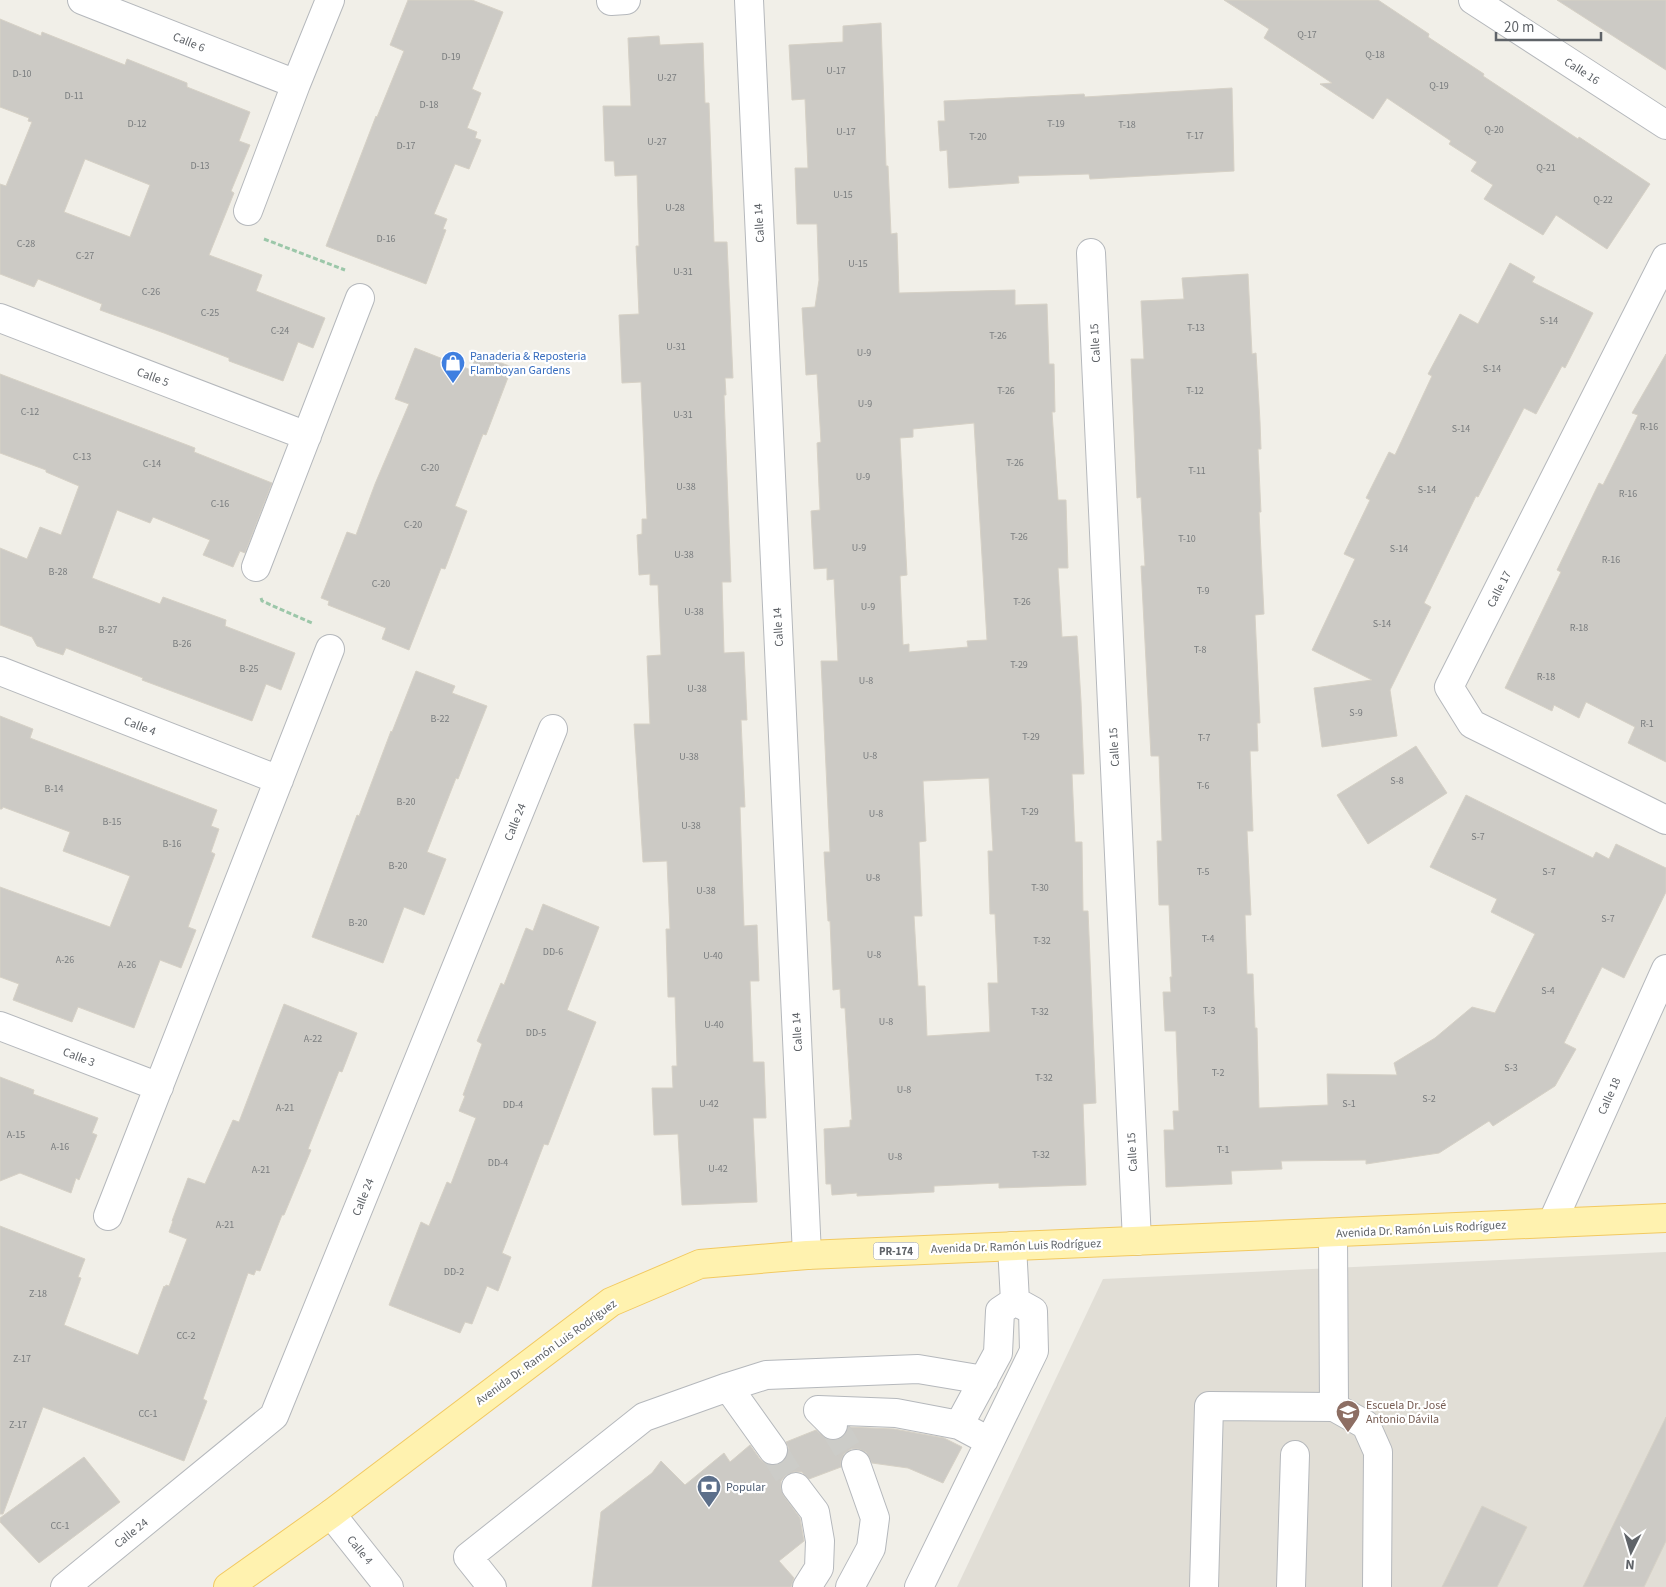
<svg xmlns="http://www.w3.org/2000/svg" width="1666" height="1587" viewBox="0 0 1666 1587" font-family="'Source Sans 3',sans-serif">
<rect width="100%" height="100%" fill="#f1efe8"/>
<path fill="#e1ded6" d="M1666,1252v335h-709l146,-308z"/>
<path fill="#cccac5" stroke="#d6d1c6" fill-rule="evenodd" d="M408,0h64l31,12 -31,77 9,4 -14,35 10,4 -2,6 6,2 -12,29 -14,-5 -21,50 13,5 -4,10 3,1 -20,54 -100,-38 50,-130 1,1 27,-66 -14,-6z
M1224,0h154l51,34 -1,3 56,37 -1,2 95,63 1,-2 71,47 -43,65 -51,-34 -13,20 -59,-36 9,-14 -22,-14 6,-9 -28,-18 2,-3 -64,-43 -14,21 -53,-35 12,-1 -68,-45 5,-9z
M1557,0h109v70z
M0,19l41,17 1,-4 83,33 2,-6 60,24v4l63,25 -11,29 11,4 -19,46 3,2 -25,62 53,20 -6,16 69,27 -12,30 -15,-6 -15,39 -54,-20v-3l-65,-25 -64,-23 2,-6 -64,-25 -4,8 -34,-13v-90l6,2 26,-64 -4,-1 1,-3 -29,-11zM85,159l65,26 -20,52 -66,-25z
M881,23l5,143h2l3,68 6,-1 2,60 116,-3v15l32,-1 2,60h5l1,48h-3l6,88h8l2,68h-10l4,69 15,-1 4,65 3,73h-12l3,68h7l1,69h5l8,192 -13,1 3,81 -87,3v-5l-65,3v6l-77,4v-3l-25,2 -1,-11h-5l-2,-55 26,-2v-7h2l-7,-112h-4l-1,-19 -7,1 -3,-69h-2l-4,-69h6l-9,-191h17l-4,-82 -7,1v-12l-13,1 -3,-58 9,-1 -3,-67 4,-1 -4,-68 -11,1 -4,-67 13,-1 4,-27 -2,-56h-20l-2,-56h13l-3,-69 -13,1 -3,-55 54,-3v-16zM974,423l13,217 -20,1 1,6 -59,5v-8l-6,1 -3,-69 7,-1 -7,-137 13,-1v-8zM989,778l4,73h-5l2,63h5l3,69h-10l2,49 -63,4 -2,-50h-7l-4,-70h8l-3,-74 7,-1 -3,-60z
M659,36l1,9 43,-2 2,60h4l5,139h13l6,136h-8l1,17h-2l7,187h-9l2,71 20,-1 3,68h-6l4,87h-5l4,119 13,-1 2,56h-9l3,81h11l2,56h-13l4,84 -75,3 -4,-71 -24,1 -2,-47h21l-1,-22h5l-2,-69h-7l-2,-68h4l-3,-68 -24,1 -9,-138h16l-3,-68 14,-1 -3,-70h-8v-11l-11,1 -2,-40 5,-1v-15h5l-6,-137 -19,1 -3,-68 20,-1 -3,-68h3l-2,-71 -22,1 -1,-15h-9l-2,-55h28l-3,-68z
M1232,88l2,83 -144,8 -1,-5 -71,2 1,7 -70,5 -2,-38 -7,1 -2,-30h7l-1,-20 140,-7 1,3z
M1510,263l25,14 -3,5 61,31 -28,55 -3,-2 -26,48 -12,-6 -46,89 -2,-1 -52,107 7,4 -41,83 7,46 -75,11 -8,-59 58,-8 -60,-30 43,-91 -11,-5 26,-54 -4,-2 23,-46 6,3 37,-79 -4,-2 32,-60 18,10z
M1248,274l4,80 4,-1 4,69 1,27h-3l3,63h-2l5,102 -9,1 5,108h-3l1,28h-8l3,80h-6l4,84h-6l2,59h6l2,54h2l2,80 69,-3 -1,-31 70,1 -3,-12 41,-25 37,-31 23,6 40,-79 -44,-22 6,-13 -67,-32 36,-72 127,63 3,-6 13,7 7,-15 50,24v24l-42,86 -22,-11 -38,76 12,6 -21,37 -62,40 -4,-5 -50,32 -73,11v-4l-85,1 1,8 -51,2 1,13 -66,3 -2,-57h10l-1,-19h6l-3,-80h-11l-2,-39h8l-1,-15h2l-3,-72h-10l-2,-64h5l-3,-85h-8l-10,-190h4l-4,-69 -4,1 -6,-139h13l-3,-58 43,-2 -2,-21z
M415,348l56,22 6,-16 35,13 -26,68 -3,-1 -28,72 12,5 -22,58 -4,-1 -32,82 -27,-11 4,-11 -58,-23 1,-4 -8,-3 26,-66 9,3 19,-51 34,-80 -14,-5z
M1666,354v408l-38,-19 7,-16 -49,-25 -7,16 -25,-13 -2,6 -47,-23 56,-116 -4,-2 42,-87 4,2 35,-70 -6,-2z
M0,374l195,74 -1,4 78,31 -27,70 -5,-2 -7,16 -30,-12 7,-15 -57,-23 -3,6 -33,-13 -25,68 68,26 3,-7 63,23 -1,6 70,27 -14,37 -15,-6 -14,37 -110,-41 1,-2 -77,-30 -3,7 -26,-9 -5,-9 -32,-12v-77l27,11 13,-32 21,8 18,-49 -33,-14v-2l-46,-17z
M416,671l39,15 -3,7 35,13 -29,73 -2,-1 -29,74 19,7 -22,56 -20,-8 -21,56 -71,-26 45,-122 2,1 32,-85 1,1z
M0,716l33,13 -3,9 187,72 -6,16 8,3 -8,23 4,2 -27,73 8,3 -15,38 -21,-8 -26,68 -56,-21 -6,15 -59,-22 6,-16 -19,-7v-90l110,40 20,-51 -67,-25 7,-19 -67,-25 -1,2h-2z
M1416,746l31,47 -79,51 -31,-49z
M543,904l56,23 -32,83 29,12 -48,123 -4,-1 -42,109 9,4 -13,34 -11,-5 -15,38 -7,-2 -5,11 -71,-28 32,-83 8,4 18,-44 4,2 25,-66 -17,-7 6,-15 -2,-1 19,-51 -5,-3 24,-58 3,2 22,-57 7,3z
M284,1004l73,29 -15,39 -3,-1 -31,78 3,1 -27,65h-2l-22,56 -4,-1 -2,5 -6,-2 -45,126 4,2 -23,60 -141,-54 -40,107h-3v-288l85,33 -7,18 3,1 -17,47 74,30 26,-69 1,1 1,-2 3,1 18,-47 -18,-7 4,-11h-1l16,-43 17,6 28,-64 6,2z
M0,1077l34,13 -1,4 65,24 -6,15 5,2 -18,45 -3,-2 -5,15 -51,-20 -20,8z
M1666,1417v124l-22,46h-61z
M848,1427l46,2 50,9 18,9 -19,36 -35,-15 -36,-5 -6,-11 -8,-3h-7l-7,5 -3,7v6l-32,12 -7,-7h-8l-8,3 -5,6v8l3,7 16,22 4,23 -25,20 15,17 -3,9h-199l9,-75 51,-39 9,-12 24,24 39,-32 6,9 20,-17 10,14 6,5 9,1 7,-2 5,-6 2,-8 -3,-7 30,-12 12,10h9l7,-4z
M84,1457l36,45 -81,61 -39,-41v-4z
M1482,1506l45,21 -30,60h-55z"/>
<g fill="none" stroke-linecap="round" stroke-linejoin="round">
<path stroke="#ccccc8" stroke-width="28" stroke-dasharray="28 14" stroke-linecap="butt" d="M833,1425l23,39
M773,1450l23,37"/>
<defs>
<path id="minor" d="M82,0l214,84
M749,0l58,1255
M1473,0l193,125
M611,1l15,-1
M248,211l48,-127 34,-84
M1091,253l46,988
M1666,258l-217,429 23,37 194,96
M0,318l307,118
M256,567l104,-269
M0,671l279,109
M0,1026l159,61
M108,1216l222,-567
M1552,1223l114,-254
M1333,1233l1,174
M1012,1246l3,55
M728,1387l45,63
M833,1425l-15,-15 78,3 63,12 30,16
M959,1425l39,-72 2,-42 15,-10
M796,1487l19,25 5,29 -1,27 -12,19
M331,1514l58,73
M65,1587l209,-171 279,-687
M492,1587l-24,-30 176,-140 84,-30 38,-12 152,-6 66,11
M850,1587l21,-39 4,-30 -19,-54
M919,1587l115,-236 -1,-40 -18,-10
M1204,1587l5,-181 125,1 32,18 12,27 -1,135
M1291,1587l4,-132"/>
<path id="major" d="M228,1587l103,-73 280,-212 89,-38 107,-9 859,-37"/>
</defs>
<use href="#minor" stroke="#b5b8bc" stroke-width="30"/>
<use href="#major" stroke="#f2c960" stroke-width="30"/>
<path stroke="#9cc7a9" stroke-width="3" stroke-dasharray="5 2.5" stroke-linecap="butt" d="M264,239l81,31
M261,598l1,3 50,22"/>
<use href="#minor" stroke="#fff" stroke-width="28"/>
<use href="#major" stroke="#fff2af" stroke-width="28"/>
</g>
<defs>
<symbol id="shop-pin" viewBox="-11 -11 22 30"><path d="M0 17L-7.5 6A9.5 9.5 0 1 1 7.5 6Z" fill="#3f7fe0" stroke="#fff"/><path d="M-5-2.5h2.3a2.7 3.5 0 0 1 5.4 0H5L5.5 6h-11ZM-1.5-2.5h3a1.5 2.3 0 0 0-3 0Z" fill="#fff"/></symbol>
<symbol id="school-pin" viewBox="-11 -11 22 30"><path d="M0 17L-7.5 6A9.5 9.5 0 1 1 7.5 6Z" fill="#8d6e63" stroke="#fff"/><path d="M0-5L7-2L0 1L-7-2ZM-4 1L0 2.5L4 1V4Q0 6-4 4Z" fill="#fff"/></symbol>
<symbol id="bank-pin" viewBox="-11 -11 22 30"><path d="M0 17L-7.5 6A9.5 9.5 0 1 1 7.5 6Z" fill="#5c6f8a" stroke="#fff"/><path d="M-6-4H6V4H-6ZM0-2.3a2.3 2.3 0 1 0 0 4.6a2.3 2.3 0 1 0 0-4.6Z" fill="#fff"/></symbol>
</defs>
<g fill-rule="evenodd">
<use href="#shop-pin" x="439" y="349" width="28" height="38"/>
<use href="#school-pin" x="1334" y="1398" width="28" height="38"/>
<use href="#bank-pin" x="695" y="1473" width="28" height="38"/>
</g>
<g text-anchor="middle" stroke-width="4.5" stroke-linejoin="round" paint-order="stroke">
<g font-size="10" fill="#7a7d7f">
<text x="1307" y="38">Q-17</text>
<text x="1375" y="58">Q-18</text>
<text x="451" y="60">D-19</text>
<text x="836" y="74">U-17</text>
<text x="22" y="77">D-10</text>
<text x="667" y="81">U-27</text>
<text x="1439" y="89">Q-19</text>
<text x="74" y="99">D-11</text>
<text x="429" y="108">D-18</text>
<text x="137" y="127">D-12</text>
<text x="1056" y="127">T-19</text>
<text x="1127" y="128">T-18</text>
<text x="1494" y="133">Q-20</text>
<text x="846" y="135">U-17</text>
<text x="1195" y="139">T-17</text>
<text x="978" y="140">T-20</text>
<text x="657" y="145">U-27</text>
<text x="406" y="149">D-17</text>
<text x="200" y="169">D-13</text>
<text x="1546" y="171">Q-21</text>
<text x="843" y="198">U-15</text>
<text x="1603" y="203">Q-22</text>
<text x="675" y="211">U-28</text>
<text x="386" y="242">D-16</text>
<text x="26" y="247">C-28</text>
<text x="85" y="259">C-27</text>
<text x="858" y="267">U-15</text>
<text x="683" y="275">U-31</text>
<text x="151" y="295">C-26</text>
<text x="210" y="316">C-25</text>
<text x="1549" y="324">S-14</text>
<text x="1196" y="331">T-13</text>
<text x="280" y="334">C-24</text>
<text x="998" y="339">T-26</text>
<text x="676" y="350">U-31</text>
<text x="864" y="356">U-9</text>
<text x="1492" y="372">S-14</text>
<text x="1006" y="394">T-26</text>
<text x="1195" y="394">T-12</text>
<text x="865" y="407">U-9</text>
<text x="30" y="415">C-12</text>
<text x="683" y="418">U-31</text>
<text x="1649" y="430">R-16</text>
<text x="1461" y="432">S-14</text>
<text x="82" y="460">C-13</text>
<text x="1015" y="466">T-26</text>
<text x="152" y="467">C-14</text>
<text x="430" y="471">C-20</text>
<text x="1197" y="474">T-11</text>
<text x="863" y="480">U-9</text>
<text x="686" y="490">U-38</text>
<text x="1427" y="493">S-14</text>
<text x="1628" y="497">R-16</text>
<text x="220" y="507">C-16</text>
<text x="413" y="528">C-20</text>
<text x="1019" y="540">T-26</text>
<text x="1187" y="542">T-10</text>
<text x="859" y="551">U-9</text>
<text x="1399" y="552">S-14</text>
<text x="684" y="558">U-38</text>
<text x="1611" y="563">R-16</text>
<text x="58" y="575">B-28</text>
<text x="381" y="587">C-20</text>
<text x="1203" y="594">T-9</text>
<text x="1022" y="605">T-26</text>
<text x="868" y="610">U-9</text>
<text x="694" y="615">U-38</text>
<text x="1382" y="627">S-14</text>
<text x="1579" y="631">R-18</text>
<text x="108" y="633">B-27</text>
<text x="182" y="647">B-26</text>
<text x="1200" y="653">T-8</text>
<text x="1019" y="668">T-29</text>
<text x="249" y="672">B-25</text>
<text x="1546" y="680">R-18</text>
<text x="866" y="684">U-8</text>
<text x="697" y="692">U-38</text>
<text x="1356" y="716">S-9</text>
<text x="440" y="722">B-22</text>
<text x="1647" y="727">R-1</text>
<text x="1031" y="740">T-29</text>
<text x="1204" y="741">T-7</text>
<text x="870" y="759">U-8</text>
<text x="689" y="760">U-38</text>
<text x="1397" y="784">S-8</text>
<text x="1203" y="789">T-6</text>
<text x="54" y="792">B-14</text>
<text x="406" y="805">B-20</text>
<text x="1030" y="815">T-29</text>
<text x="876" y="817">U-8</text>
<text x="112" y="825">B-15</text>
<text x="691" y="829">U-38</text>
<text x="1478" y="840">S-7</text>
<text x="172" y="847">B-16</text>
<text x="398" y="869">B-20</text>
<text x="1203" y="875">T-5</text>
<text x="1549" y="875">S-7</text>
<text x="873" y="881">U-8</text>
<text x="1040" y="891">T-30</text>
<text x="706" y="894">U-38</text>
<text x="1608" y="922">S-7</text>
<text x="358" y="926">B-20</text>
<text x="1208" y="942">T-4</text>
<text x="1042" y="944">T-32</text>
<text x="553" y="955">DD-6</text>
<text x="874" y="958">U-8</text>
<text x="713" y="959">U-40</text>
<text x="65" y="963">A-26</text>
<text x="127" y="968">A-26</text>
<text x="1548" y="994">S-4</text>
<text x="1209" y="1014">T-3</text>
<text x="1040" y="1015">T-32</text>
<text x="886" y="1025">U-8</text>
<text x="714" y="1028">U-40</text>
<text x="536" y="1036">DD-5</text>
<text x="313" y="1042">A-22</text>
<text x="1511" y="1071">S-3</text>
<text x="1218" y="1076">T-2</text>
<text x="1044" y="1081">T-32</text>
<text x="904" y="1093">U-8</text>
<text x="1429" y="1102">S-2</text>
<text x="709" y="1107">U-42</text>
<text x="1349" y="1107">S-1</text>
<text x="513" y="1108">DD-4</text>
<text x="285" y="1111">A-21</text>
<text x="16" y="1138">A-15</text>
<text x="60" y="1150">A-16</text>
<text x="1223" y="1153">T-1</text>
<text x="1041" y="1158">T-32</text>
<text x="895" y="1160">U-8</text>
<text x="498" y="1166">DD-4</text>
<text x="718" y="1172">U-42</text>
<text x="261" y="1173">A-21</text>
<text x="225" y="1228">A-21</text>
<text x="454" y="1275">DD-2</text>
<text x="38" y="1297">Z-18</text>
<text x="186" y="1339">CC-2</text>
<text x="22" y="1362">Z-17</text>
<text x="148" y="1417">CC-1</text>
<text x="18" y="1428">Z-17</text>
<text x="60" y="1529">CC-1</text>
</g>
<rect fill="#fff" stroke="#8f9295" stroke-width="1" x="873.5" y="1242.5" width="45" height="17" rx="4"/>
<g font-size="11" font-weight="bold" fill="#5f6368">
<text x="896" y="1255">PR-174</text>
</g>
<g font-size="12" fill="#5f6368" stroke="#fff">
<text transform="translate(189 42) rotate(22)" y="4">Calle 6</text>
<text transform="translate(1582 71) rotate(33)" y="4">Calle 16</text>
<text transform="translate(759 223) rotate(-93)" y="4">Calle 14</text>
<text transform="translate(1095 343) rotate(-93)" y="4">Calle 15</text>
<text transform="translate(153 377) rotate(21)" y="4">Calle 5</text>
<text transform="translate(1499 589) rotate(-63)" y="4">Calle 17</text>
<text transform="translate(778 627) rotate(-93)" y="4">Calle 14</text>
<text transform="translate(140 726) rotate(21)" y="4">Calle 4</text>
<text transform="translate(1114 747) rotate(-93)" y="4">Calle 15</text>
<text transform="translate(515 822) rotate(-68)" y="4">Calle 24</text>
<text transform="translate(797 1032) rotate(-93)" y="4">Calle 14</text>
<text transform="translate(79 1057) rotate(21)" y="4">Calle 3</text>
<text transform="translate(1609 1096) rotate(-66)" y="4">Calle 18</text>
<text transform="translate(1132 1152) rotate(-93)" y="4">Calle 15</text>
<text transform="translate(363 1197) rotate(-68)" y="4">Calle 24</text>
<text transform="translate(1421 1229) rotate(-3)" y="4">Avenida Dr. Ramón Luis Rodríguez</text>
<text transform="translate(1016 1246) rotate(-2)" y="4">Avenida Dr. Ramón Luis Rodríguez</text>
<text transform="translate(546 1352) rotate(-36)" y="4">Avenida Dr. Ramón Luis Rodríguez</text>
<text transform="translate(131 1533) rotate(-39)" y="4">Calle 24</text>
<text transform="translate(360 1550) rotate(51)" y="4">Calle 4</text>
</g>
<g font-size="12" fill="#366cbe" stroke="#fff" text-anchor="start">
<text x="470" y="360">Panaderia &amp; Reposteria<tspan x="470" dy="14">Flamboyan Gardens</tspan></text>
</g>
<g font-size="12" fill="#785e54" stroke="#fff" text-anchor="start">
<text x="1366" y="1409">Escuela Dr. José<tspan x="1366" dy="14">Antonio Dávila</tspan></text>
</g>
<g font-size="12" fill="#4e5e75" stroke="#fff" text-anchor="start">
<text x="726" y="1491">Popular</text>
</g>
</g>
<g transform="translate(1631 1552) rotate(185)" stroke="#ffffff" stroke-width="4" paint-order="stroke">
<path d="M0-4L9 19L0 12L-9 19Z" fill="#5f6368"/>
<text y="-8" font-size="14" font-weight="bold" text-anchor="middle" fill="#5f6368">N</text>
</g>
<path d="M1496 32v8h105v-8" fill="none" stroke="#5f6368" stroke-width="2.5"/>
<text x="1504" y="32" font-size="15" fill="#5f6368" stroke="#ffffff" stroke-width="4" paint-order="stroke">20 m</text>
</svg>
